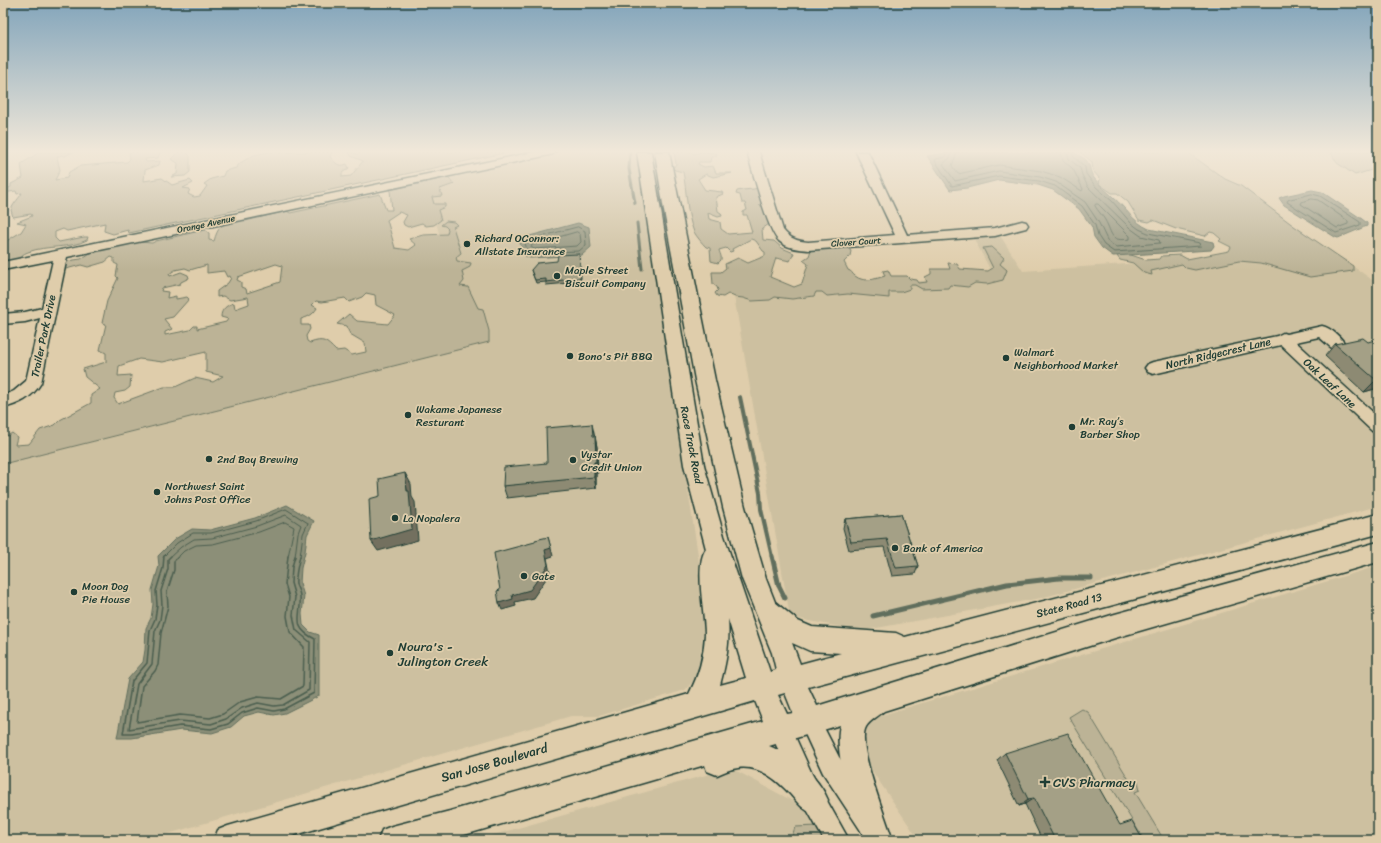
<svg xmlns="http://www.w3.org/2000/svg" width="1381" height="843" viewBox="0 0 1381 843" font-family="Sriracha,sans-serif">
<rect width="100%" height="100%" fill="#dfcdab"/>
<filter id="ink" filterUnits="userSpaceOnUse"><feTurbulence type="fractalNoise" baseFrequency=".025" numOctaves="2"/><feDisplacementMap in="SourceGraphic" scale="8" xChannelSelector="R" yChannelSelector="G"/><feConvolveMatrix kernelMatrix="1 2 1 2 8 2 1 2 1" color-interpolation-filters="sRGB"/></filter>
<g filter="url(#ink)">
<path fill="#cdc0a0" d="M570,152h66l70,455 -8,69 -13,14 -86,26h-28l-424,124h-144v-376l470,-118 -49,-163z
M1001,237l22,34 307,-21 48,34v222l-337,92 -181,33 -70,-14 -56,-321 259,-21 -19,-36z
M1378,566v274h-459l-57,-84 1,-33 16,-7z
M731,768l71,38 23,34h-350z"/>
<path fill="#bcb396" stroke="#6e7865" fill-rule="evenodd" d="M38,152h35l-8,4 -4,-1 -4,2 3,13 -5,10 12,-2 2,-6 11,-6 47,-4 3,-3 -1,-7h31l-2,6 -13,1 1,3 14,-1 -1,4 -14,5 -1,11 18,-3 10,7 18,-5 3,3 -10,5 7,1 -2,5 6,3 6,-1 7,-10 -3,-2 7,-5 12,-3 2,-5 11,-3 4,-5 14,-8 15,-3 12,1 15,-1h36l-2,5c6,7 9,10 17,7l2,4 -7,5v4l9,-1 12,-15 -12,-5 -2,-4 8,2 8,-2h144l-380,81 -1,-3 -15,4 -9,-3 1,-8 -38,8 -4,-2 -8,3v6l4,4 25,-5h4l-1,3c-17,9 -41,5 -59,12 -11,4 -8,11 -25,9v-18l18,-11 5,-8 -9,-2 15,-6 -1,-2 -18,3 -2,-7c3,-8 8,-11 11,-17l-5,1 -1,-3 -13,2v-2l8,-4v-3l12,-6 -2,-14 16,-10z
M178,152h8l4,4v16l-5,4 -14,1 6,-3 1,-11 -7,-4z
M674,152h17l3,2 7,-2 16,1 -1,3 -5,1 -1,5h-11l-1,2 6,3 9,-1 3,7h16l-19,4 -7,-3 -8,5 7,11 17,2 1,2 -7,3 2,14 3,2 1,3 -4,1 -10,-4 1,6 11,3 1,7 7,5 24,-2 -5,-17h-4v-3l4,-2 -2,-7h-3l-2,-8 -4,-1 1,-3c8,-2 14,-1 22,-3l4,14 -4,3 4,2 6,17 -7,5 1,11 11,1 8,7 12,5 -4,8 -14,-3 -6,19 24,10 8,-3 6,-20 -5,-4 6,-4 2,-6 34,-4 6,5 -1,5 -6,6 4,8c4,1 4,4 7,6 9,7 20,3 30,0l-2,-5 5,-1 3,6h16l3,3 7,1 2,3 8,-1 -2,-5 6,-3v-5h19l-2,-6 9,1 3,5 28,2 5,-3 -10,-20 9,-1 12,11 -4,6 7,6 -4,10 -16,4 -12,-1 -7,4 -18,-2 -2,3 -26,1 -7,-4h-5v4l-9,3h-12v6l-41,-4 -21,2 -5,-4h-6l-2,4 -22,3 -17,-2 -5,3 -18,1 -9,-3 -8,-1 -7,-3 -5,3 -6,-1 -2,-3 3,-3 -1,-3 -4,-3 -1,-12h9l5,-4 -1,-4 13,-6 10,5 17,-7v-4l-2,-1 -7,-10 -5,-2 -19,10 1,2 -3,1 -4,-4 -7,2c1,5 5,9 -1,13l-7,-2 -1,-13 -4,-1c-4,-4 -9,-10 -12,-15 -8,-19 -7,-41 -11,-60l-8,-2 -2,-2 3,-4z
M1080,152h107l38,27 16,7 53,40 59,40v5l-43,6 -49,-14 -22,-2 -44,9 -9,-2 -4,-4 -31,7 1,4 -8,-2 -11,-10 -13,-3 -3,-4 11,-2 18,6 14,-1 2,-3 18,-1 7,4 42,-8 2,-4 -12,-6 2,-2 -7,-6 -4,-1 -5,4 -29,-7 -23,-9 -4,2 -10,-2 -11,-18 -11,-9h-5l-13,-9 1,-5 -7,-8 -1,-9z
M1329,152h49v16l-23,7 -18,-12 -6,-10z
M448,177l6,7 -14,5 2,7 -10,1 2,7h11v3l-7,3 3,10 -7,5 -8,1 -4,-3 -14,4 -4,-2 -1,-3 4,-7 -8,-3 -12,8 8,28 14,2 7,-5 -7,-6 14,-4 24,-1 1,-5 -3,-3 -4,-1 5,-4 8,1 3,3 -4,2 8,26 -5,4 1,4 14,2 -1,4 -8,4 2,10 -4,5 8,1 10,21 5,1 6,22v11l-486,122v-29l4,1 5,-3 5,4 -2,8 14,-1 11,-14 15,-5 5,-5 31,-17v-8l9,-6 -15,-12 -2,-8 23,-7v-9l-6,-3 6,-26 -4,-1 5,-22 11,-23 -2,-2 2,-11 -4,-2v-5l-3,-1 -6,5 -17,5 -7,-2 -15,4 -3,-1 4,-7 14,-2 14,-9 45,-8 12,1 4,-2 49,-11 4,3v7l5,1c4,-14 7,-17 21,-20 4,-1 6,-2 10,0l42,-10 3,2 90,-19 6,16h6l-2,-20zM276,264l6,2 -2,16 -33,11 -1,-4 -5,-2v-5l-4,-2 1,-3zM207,265v8l17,-2 3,6 3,-1 1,2 -3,5 -11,8v6l6,-1 7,4 18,-3 1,7 -14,5 -1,-6c-7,2 -13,6 -13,14l7,2 -2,3 -29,7v-3h-3l-4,4 -25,5v-3l7,-3 -8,-10 9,-2 16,-18 -2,-2 -11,2v-3l-9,2 1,-6 -7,-1 1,-3 18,-4 1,-2 8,-4 -1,-3 -7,-3 -11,4 -1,-2 6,-4 10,-2 5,2zM366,293l9,2 1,10 19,10 -7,9 -31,-3 -8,-7 -12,10 9,2 4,8 15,9 1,9 -14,3 -8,-5 -8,1c-10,-10 -12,-13 -26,-8l-3,-2 -1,-5 4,-7 -1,-4h-8v-6c7,-2 12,-4 16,-11l-5,-3 4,-4 6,1 23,-4 4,4 13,-5zM206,352v20l17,4 -10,6 -18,-4 -20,9h-11l-46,17 -4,-6 1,-5 10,-2 5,-4 1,-12 -13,1 1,-10 20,-7 24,3z
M1082,709l6,3 43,71 7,-2 2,9 -5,2 29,48h-20l-75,-123z
M818,826l9,14h-36l4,-13z"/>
<path fill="#8c8f78" stroke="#606e5d" d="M953,152h121c3,3 7,4 11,7 6,5 4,13 9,19 6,8 13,13 20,20 12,10 19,24 35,31l64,13 1,4 -3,4 -98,6 -11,-8 -8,-11 -2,-10 -13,-18 -26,-19 -15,-5 -39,-5 -32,8 -17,2 -23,-34z
M1312,190l10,2 40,27 5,4v3l-29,12 -3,-1 -51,-32 -5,-7 5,-2z
M578,223l11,4 2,20 -9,8 -52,3 -5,-2 -6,-15 3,-3z
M287,505l27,16 -7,14 -2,17 -4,16 -1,15 4,13 -2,18 1,11 7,7 9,3v61l-34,17 -11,2 -15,-3 -15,4 -13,11 -19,6 -31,-3 -49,8h-15l11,-59 15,-17 2,-12 1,-22 5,-10 2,-14 -1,-14 7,-24 -1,-10 17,-17 17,-10 18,1 45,-12z"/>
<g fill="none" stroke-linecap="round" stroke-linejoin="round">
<path stroke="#4b5e4f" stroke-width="1" d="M946,152l-1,5 -9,2 -1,2 17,25 47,-10 40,5 16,5 27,20 13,19 3,11 6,9 10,7 87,-6 -1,-3 -52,-10 -9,-4 -8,-6 -19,-22 -16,-14 -10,-13 -1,-7 -12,-11 -1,-4
M951,152l-1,6 -7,6 12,17 44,-10 41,6 16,5 29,20 14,21 9,19 8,5 44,-4 -1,-3 -18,-4 -11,-8 -42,-41 -6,-12 -2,-7 -11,-9 -2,-7
M957,152l-5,14 6,8 41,-9 42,6 19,6 22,14 1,-2 -10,-20 -10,-9 -2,-8
M1312,194l8,2 40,26v3l-24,8 -49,-31 1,-2z
M1312,199l6,1 30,21v3l-11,4 -36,-24 1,-2z
M1096,204h2l32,32v3c-21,3 -17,-5 -25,-19 -3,-5 -7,-9 -10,-14z
M578,227l7,4 1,14 -7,6 -51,2 -3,-10 1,-2z
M577,232l3,2 1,8 -4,4 -43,3 -3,-2 1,-2z
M163,557l14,-14 16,-10h18l45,-12 30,-12 22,14 -5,11 -3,23
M170,557l11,-10 13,-8 18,-1 45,-12 29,-11 15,10 -3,8 -3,24
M178,557l6,-6 12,-6 17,-1 46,-12 26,-10 9,5 -6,30"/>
<path stroke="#4b5e4f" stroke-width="1.5" d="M164,556l-1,12 -7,23 1,14 -2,14 -5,11 -3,33 -15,18 -9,53h9l48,-8 31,3 17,-5 14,-11 16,-5 16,3 10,-2 30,-16 1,-54c-25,-12 -13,-22 -15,-43 0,-4 -3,-8 -4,-12 -1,-9 2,-19 4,-28
M171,556l-3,3v10l-7,22 1,14 -2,15 -5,11 -3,33 -15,20 -8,45 51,-8 31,3 15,-5 16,-11 16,-5 16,3 9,-1 26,-15 1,-48 -14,-12 -3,-15 2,-18 -4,-14 1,-16 3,-11
M179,556l-5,5v9l-7,22 1,14 -7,27 -3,32 -3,6 -13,15 -5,36 43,-7 30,3 13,-4 17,-12 18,-5 23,2 22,-13 1,-39 -14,-15 -3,-16 2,-19 -4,-13 3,-28"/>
<path stroke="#606e5d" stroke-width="3" d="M630,152l-1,17 6,34
M637,223l5,46"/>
<path stroke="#606e5d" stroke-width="4" d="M740,397l20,96 1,16 11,48"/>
<path stroke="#606e5d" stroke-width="5" d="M772,556l7,30 6,12
M873,616l134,-32 52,-6h32"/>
<defs>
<path id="minor" d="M534,152h21l-2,2 -4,1 -482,102 -26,126c-9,15 -22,21 -38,25v-12l11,-5 12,-10 14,-63 -15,4 -22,2v-10l22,-2 17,-4 11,-48 -50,10v-8z
M747,152h12l24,78c7,9 15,11 25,12l87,-7 -39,-83h12l39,83 88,-7 27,-7 4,1 2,3 -2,3 -31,8 -187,14c-10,-1 -21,-2 -29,-9 -12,-11 -26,-70 -32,-89z
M1322,326c9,2 20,12 24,20l-2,4c-11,3 -17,-7 -25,-13l-23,5 82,75v16l-6,-2 -91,-86 -128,29 -5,-2 -3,-4 3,-4 5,-2 124,-26 6,-3 3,1z
M810,710l7,4 22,43 50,75 4,8h-26l-44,-67 -24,-52 4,-7z
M780,718l8,3 24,53 37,66h-25l-28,-50 -27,-61 3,-8z"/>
<path id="major" d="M637,152h14l53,313 20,71 46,136 6,-2 -4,-17 -30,-74 -19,-72 -28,-127 -31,-169 -9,-59h14l46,228 30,127 21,72 9,23 23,19 14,6 84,6 9,4 473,-123v20l-570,153 9,19 298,-92 263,-72v20l-263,76 -231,73c-5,5 -14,9 -18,16 -10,17 19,88 25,108l-2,5h-24c-12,-28 -32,-87 -25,-115l-71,21c24,10 49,30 59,54l-4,10 -10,4c-11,-4 -16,-11 -23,-19 -14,-15 -31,-30 -53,-27 -8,1 -14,4 -21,7l-10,-4 -2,-6 -258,75h-69l4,-10 10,-4 58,-15 313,-90 -8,-20 -477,139h-64l4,-10 10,-4 461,-132c10,-19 15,-38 16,-60 0,-21 -11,-69 1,-85l-22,-84zM728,619l18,59 -26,7c6,-22 10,-42 8,-66zM792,643l18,8 31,2 -41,11zM785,693l8,20 -6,1 -9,-19z"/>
</defs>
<use href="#minor" stroke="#1f3d34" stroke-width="3"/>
<use href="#major" stroke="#1f3d34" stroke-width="3"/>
<use href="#minor" fill="#dfcdab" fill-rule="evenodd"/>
<use href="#major" fill="#dfcdab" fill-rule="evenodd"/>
</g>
<path fill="#8d8a73" stroke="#1f3d34" d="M579,254l2,28 -35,3v-3l-10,1 -5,-13z
M1368,342l10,46 -14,4 -39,-36 10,-12z
M592,424l5,23 1,26h-2v15l-89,10 -4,-12 44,-23z
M901,514l17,52 -3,8 -23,2 -8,-29 -35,3 -6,-22 2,-9z
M1005,753l115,72 23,15h-101l-17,-36 -6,2 -22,-46z"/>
<path fill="#73705e" stroke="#1f3d34" d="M1376,380h2v8l-14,4z
M595,436l2,11 1,26 -2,-11z
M594,462l2,11v15l-2,-11z
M405,473l6,11 1,13 3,5 3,38 -40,11 -7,-10 36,-50z
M548,537l5,19 -6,2 3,15 -17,25 -18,4 1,4 -14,4 -3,-7 13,-8 33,-45z
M1034,798l-9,6 -6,2 9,-7z"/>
<path fill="#a4a086" stroke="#1f3d34" d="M579,254l2,24 -35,4v-3l-11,1 -4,-10 6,-7 20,-2 1,-6z
M1363,338l5,4 10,-3v41h-2l-41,-36z
M592,424l1,12h2l1,26h-2v15l-91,9 1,-19 43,-4 -1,-35z
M405,473l2,18h2l3,38 -41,12 -2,-42 11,-3 -1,-17z
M901,514l17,52 -22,2 -9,-29 -36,3 -6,-23z
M548,537l3,11 -6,2 3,15 -18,25 -18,5 1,4 -14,4 -2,-12 3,-1 -6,-37 41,-11v-2z
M1068,733l52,92 12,-4 11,19h-88l-21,-42 -6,1 -23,-46z"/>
</g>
<linearGradient id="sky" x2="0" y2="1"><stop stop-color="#83a5bb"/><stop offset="0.56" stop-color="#f1e8d9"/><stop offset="1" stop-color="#f1e8d9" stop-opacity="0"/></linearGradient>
<rect width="1381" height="270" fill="url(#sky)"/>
<g fill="#1f3d34" stroke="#dfcdab" stroke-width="1.5">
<circle cx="467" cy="244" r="4"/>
<circle cx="557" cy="276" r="4"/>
<circle cx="570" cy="356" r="4"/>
<circle cx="1006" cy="358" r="4"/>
<circle cx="408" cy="415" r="4"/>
<circle cx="1072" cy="427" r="4"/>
<circle cx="209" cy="459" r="4"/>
<circle cx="573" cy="460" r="4"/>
<circle cx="157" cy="492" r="4"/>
<circle cx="395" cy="518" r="4"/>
<circle cx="895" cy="548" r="4"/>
<circle cx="524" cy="576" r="4"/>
<circle cx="74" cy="592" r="4"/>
<circle cx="390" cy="653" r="4"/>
<path d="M1043 776h4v4h4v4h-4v4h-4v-4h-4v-4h4z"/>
</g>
<g text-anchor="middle" stroke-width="3.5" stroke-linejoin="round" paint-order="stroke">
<g font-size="9" fill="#1f3d34" stroke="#dfcdab">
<text transform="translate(206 224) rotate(-12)" y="3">Orange Avenue</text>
<text transform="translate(856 242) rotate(-4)" y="3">Clover Court</text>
</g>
<g font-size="11" fill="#1f3d34" stroke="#dfcdab" text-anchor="start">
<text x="475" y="242">Richard OConnor:<tspan x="475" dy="13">Allstate Insurance</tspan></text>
<text x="565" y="274">Maple Street<tspan x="565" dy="13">Biscuit Company</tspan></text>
<text x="1014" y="356">Walmart<tspan x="1014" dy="13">Neighborhood Market</tspan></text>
<text x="578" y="360">Bono's Pit BBQ</text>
<text x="416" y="413">Wakame Japanese<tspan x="416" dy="13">Resturant</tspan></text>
<text x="1080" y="425">Mr. Ray’s<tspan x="1080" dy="13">Barber Shop</tspan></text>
<text x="581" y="458">Vystar<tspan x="581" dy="13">Credit Union</tspan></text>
<text x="217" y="463">2nd Bay Brewing</text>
<text x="165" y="490">Northwest Saint<tspan x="165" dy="13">Johns Post Office</tspan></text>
<text x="403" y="522">La Nopalera</text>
<text x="903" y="552">Bank of America</text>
<text x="532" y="580">Gate</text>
<text x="82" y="590">Moon Dog<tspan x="82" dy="13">Pie House</tspan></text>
</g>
<g font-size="11" fill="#1f3d34" stroke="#dfcdab">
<text transform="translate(43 336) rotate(-78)" y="4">Trailer Park Drive</text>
<text transform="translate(1218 353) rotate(-13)" y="4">North Ridgecrest Lane</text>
<text transform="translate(1330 383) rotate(43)" y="4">Oak Leaf Lane</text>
<text transform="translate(692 445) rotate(79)" y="4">Race Track Road</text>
<text transform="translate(1069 605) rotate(-15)" y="4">State Road 13</text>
</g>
<g font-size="13" fill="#1f3d34" stroke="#dfcdab" text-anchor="start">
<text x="398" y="651">Noura's -<tspan x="398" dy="15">Julington Creek</tspan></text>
<text x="1053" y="787">CVS Pharmacy</text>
</g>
<g font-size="13" fill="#1f3d34" stroke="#dfcdab">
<text transform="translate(494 762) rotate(-16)" y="5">San Jose Boulevard</text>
</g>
</g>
<rect width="1381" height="843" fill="none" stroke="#dfcdab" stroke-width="16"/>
<rect x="8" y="8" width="1365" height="827" fill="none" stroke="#1f3d34" stroke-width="1.5" filter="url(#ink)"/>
</svg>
